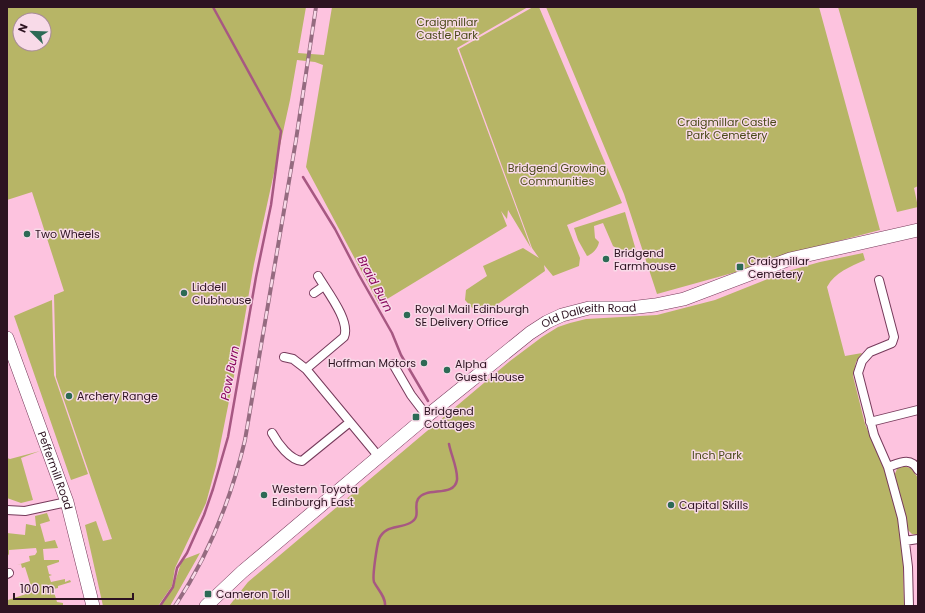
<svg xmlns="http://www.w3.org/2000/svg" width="925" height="613" viewBox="0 0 925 613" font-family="Poppins,sans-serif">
<rect width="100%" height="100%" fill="#fdc3df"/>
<path fill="#b7b566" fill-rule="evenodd" d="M7,7h299l-8,46 26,2 8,-48h196l-71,41 74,200 -23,-38 -1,9 -6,-8 6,15 -128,78 -73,-137 17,-102 -8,-3 -18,-2 -7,40 -36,164 -15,87 -23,115 -10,37 -31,65 -3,18 -14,20h-55l-18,-81 11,-4 7,20 9,-2 -56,-162 -2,-82 10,-4 -32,-99 -25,8zM20,20h24v24h-24z
M533,7h6l83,196 -55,22 13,33 -1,8 -26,10 -9,-11 1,6 -60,42 -10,-2 -10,-11 1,-10 21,-14 -4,-10 40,-18 16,10 -7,-10 -73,-199z
M546,7h273l61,223 -91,24 -24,10 -108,30 -33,-100z
M838,7h80v179l-4,2 4,19 -21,5z
M625,212l14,49 -1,1 -4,-10 -11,5 -2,-6 -8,-5 -10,-23 -9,3 1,12 4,4c-1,6 -6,12 -12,14l-9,-16 -4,-12z
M863,253l2,7c-15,7 -30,12 -38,27l18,69 17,-3 -6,9 -3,14 12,48 19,45 13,41 6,45 1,51h-675l19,-24 262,-221 32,-24 16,-10 12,-4 16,-4 71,-4 58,-15 73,-29 32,-9z
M52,300l2,75 34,99 -17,6 -57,-164z
M40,451l-19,7 12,42 -12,3 -14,-5v-8l1,-3 -1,-1v-28l3,1z
M902,466l9,2 7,10v57l-6,-1 -5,-5 -13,-53 3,-7z
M47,513l3,8 -10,3 5,18 10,-2 3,8 -15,1 1,11h15v2l-12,4 2,8 3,1 -3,1 2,6 14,-3v3l5,-2 1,2 -13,4v2l-5,1 4,13 6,1v2l-3,1h-53v-7l1,1 18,-6 -2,-6 3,-1v-3l3,-1 -5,-16 -3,1 -1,-4 -4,1 13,-4 -1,-5 6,-1 2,-3 -1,-4 -27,2v4l-2,3v-24l18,2 1,-11 10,2 -1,-10z
M200,553l-30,53h-10l13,-18 9,-28z"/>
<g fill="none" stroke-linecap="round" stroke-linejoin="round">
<path stroke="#a75882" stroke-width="2.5" d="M303,177l32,52 24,46 33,58 9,22 27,46
M160,606l13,-19 4,-19 10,-15 17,-38 9,-26 15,-52 28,-160 15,-72 10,-74 -68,-124
M385,606c1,-9 -7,-16 -11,-24 -2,-5 3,-37 5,-43 6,-14 19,-10 31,-16 12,-6 3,-16 8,-24 8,-13 36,-1 39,-19 1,-11 -6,-25 -8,-36"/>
<defs>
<path id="minor" d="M879,280l15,57 -2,6 -22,9 -8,9 -4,12 16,62 14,32 14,51 6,49 1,39
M314,293l10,-7
M284,357l9,2 13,10 73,88
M393,364l18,31 16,21
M306,369l38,-32c7,-16 -18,-47 -26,-61
M870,422l48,-12
M272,433c6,11 18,27 30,28l48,-39
M888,467c11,-4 23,-11 30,3
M7,510l18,1 42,-9
M905,541l13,-2
M7,574l2,-1"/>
<g id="primary">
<path id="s1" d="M7,338l60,164 26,104"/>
<path id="s2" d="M206,606l36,-34 185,-156 103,-83 17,-11 15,-7 27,-7h41l25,-3 29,-6 106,-40 128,-29"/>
</g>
</defs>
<use href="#minor" stroke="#763a5b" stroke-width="10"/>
<use href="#primary" stroke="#763a5b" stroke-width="14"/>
<use href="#minor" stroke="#fff" stroke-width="8"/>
<use href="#primary" stroke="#fff" stroke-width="13"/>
<defs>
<path id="rail" d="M175,606c34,-51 56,-107 70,-166l51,-300 20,-133"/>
</defs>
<use href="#rail" stroke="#956b80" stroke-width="4"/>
<use href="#rail" stroke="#f8dae8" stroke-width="2.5" stroke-dasharray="8" stroke-linecap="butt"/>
</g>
<g fill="#2d6a55" stroke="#f8dae8" stroke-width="1.5">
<circle cx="27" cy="234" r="4"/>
<circle cx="606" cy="259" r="4"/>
<rect x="736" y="263" width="8" height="8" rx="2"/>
<circle cx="184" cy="293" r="4"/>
<circle cx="407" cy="315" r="4"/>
<circle cx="424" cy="363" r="4"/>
<circle cx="447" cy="370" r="4"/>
<circle cx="69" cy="396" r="4"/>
<rect x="412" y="413" width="8" height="8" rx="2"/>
<circle cx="264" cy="495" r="4"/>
<circle cx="671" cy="505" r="4"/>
<rect x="204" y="590" width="8" height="8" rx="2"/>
</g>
<g text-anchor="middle" stroke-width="3" stroke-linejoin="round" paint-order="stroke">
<g font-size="11" fill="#4b4a1a" stroke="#f8dae8">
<text x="447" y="26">Craigmillar<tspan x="447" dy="13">Castle Park</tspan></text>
<text x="727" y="126">Craigmillar Castle<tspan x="727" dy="13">Park Cemetery</tspan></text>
<text x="557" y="172">Bridgend Growing<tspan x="557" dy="13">Communities</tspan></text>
<text x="717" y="459">Inch Park</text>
</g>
<g font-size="11" fill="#2d1321" stroke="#f8dae8" text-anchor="start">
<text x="35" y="238">Two Wheels</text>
<text x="614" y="257">Bridgend<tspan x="614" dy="13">Farmhouse</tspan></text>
<text x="748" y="265">Craigmillar<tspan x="748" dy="13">Cemetery</tspan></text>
<text x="192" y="291">Liddell<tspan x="192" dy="13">Clubhouse</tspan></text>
<text x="415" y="313">Royal Mail Edinburgh<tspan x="415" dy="13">SE Delivery Office</tspan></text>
<text x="416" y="367" text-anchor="end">Hoffman Motors</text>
<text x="455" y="368">Alpha<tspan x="455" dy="13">Guest House</tspan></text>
<text x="77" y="400">Archery Range</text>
<text x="424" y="415">Bridgend<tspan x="424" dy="13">Cottages</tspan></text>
<text x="272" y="493">Western Toyota<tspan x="272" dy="13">Edinburgh East</tspan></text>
<text x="679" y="509">Capital Skills</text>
<text x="216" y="598">Cameron Toll</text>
</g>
<g font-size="11" fill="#2d1321" stroke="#f8dae8">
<text dy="4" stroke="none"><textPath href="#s2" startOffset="487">Old Dalkeith Road</textPath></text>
<text dy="4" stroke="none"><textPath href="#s1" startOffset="141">Peffermill Road</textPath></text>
</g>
<g font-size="12" font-style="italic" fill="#87065c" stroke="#f8dae8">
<text transform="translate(375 284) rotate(62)" y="4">Braid Burn</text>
<text transform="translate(230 373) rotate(-79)" y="4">Pow Burn</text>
</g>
</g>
<rect width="925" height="613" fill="none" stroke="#2d1321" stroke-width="16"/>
<g transform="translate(32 32) rotate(293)"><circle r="19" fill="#f8dae8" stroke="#a78a98"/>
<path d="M0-3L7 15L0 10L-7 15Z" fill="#2d6a55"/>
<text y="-6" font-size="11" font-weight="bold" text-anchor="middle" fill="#2d1321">N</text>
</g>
<path d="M14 593v6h119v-6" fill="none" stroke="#2d1321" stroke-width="2"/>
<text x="20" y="593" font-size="12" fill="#2d1321" stroke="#f8dae8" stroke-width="3" paint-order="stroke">100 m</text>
</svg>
